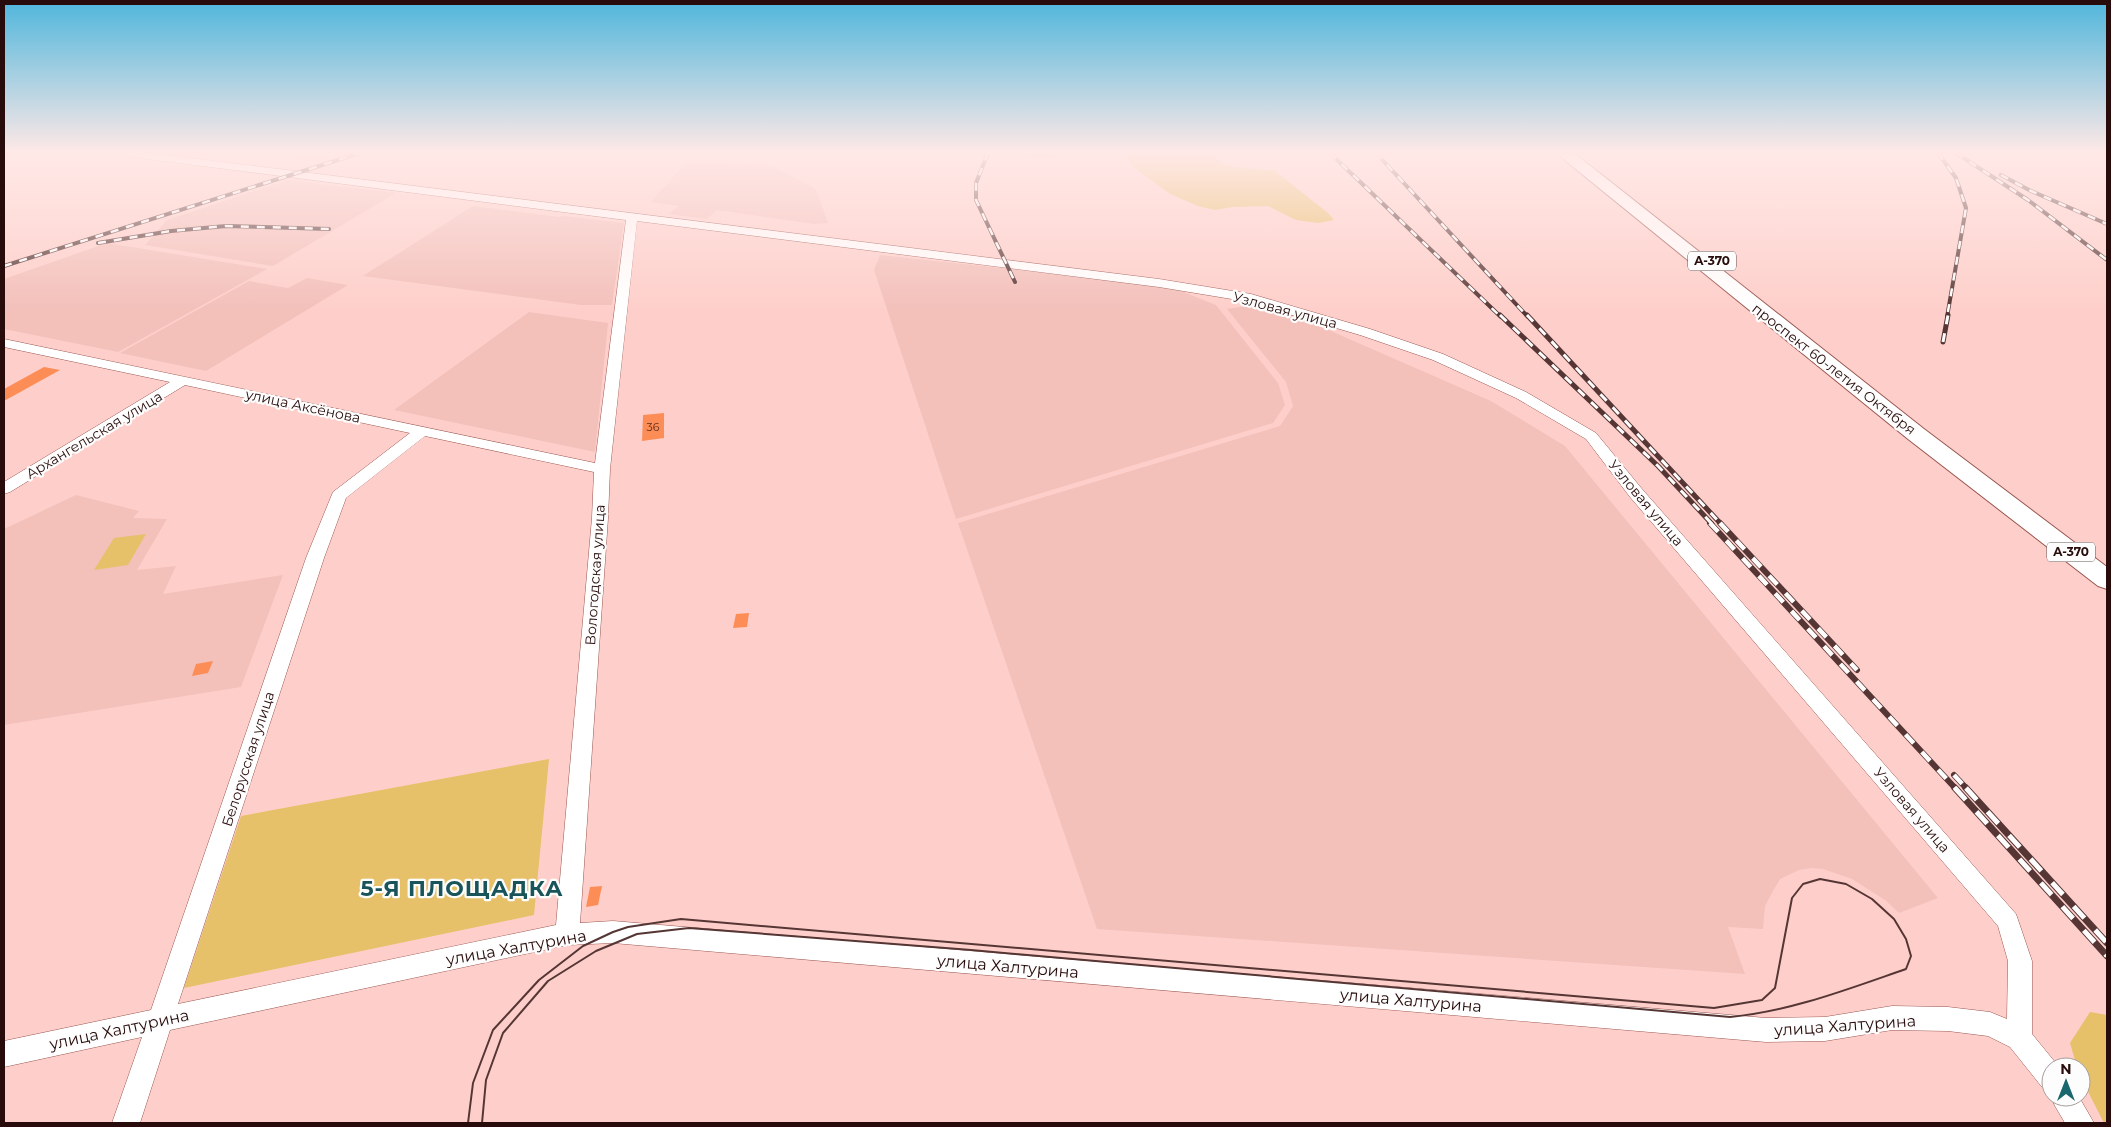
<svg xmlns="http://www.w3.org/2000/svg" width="2111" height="1127" viewBox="0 0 2111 1127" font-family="Montserrat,sans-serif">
<rect width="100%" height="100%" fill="#fecfca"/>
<path fill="#f3c0ba" d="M242,153h112l-31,10z
M688,160l82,5 45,23 13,35 -14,1 -97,-14 -10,9 -38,-5 10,-8 -28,-4z
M288,180l108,13 -123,73 -128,-21 22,-25z
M473,206l85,11 7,-1 59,7 -12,82h-31l-218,-29z
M107,243l160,26 -149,83 -114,-23v-50z
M880,255l251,27 50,9 35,14 62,78 7,22 -12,18 -317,96 -82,-249z
M307,278l41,7 -142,86 -86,-18 129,-72 39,7z
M1246,306l78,22 167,73 74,45 373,452 -39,15 -14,-13 -33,-21 -29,-10 -12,-1 -12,2 -19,9 -7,12 -8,15 -2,23 -35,-2 17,47 -648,-45 -139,-406 322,-97 13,-20 -7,-24 -59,-73z
M529,312l79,11 -13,129 -201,-42z
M76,495l63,16 -6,7 34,1 -30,51 39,-4 -13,28 120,-19 -42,112 -237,38v-196z"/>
<path fill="#e7c06a" d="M948,153h105l3,5z
M1124,153h87l14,12 16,3 33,2 54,43 6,7 -16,3 -22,-3 -28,-14 -36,1 -17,3 -17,-4 -28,-12 -37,-27z
M146,534l-18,31 -34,5 20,-32z
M549,759l-15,156 -350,73 57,-172z
M2090,1012l17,3v108h-3l-23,-45v-11h-4l-7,-24z"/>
<path fill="#fd8d56" d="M44,367l16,3 -56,31v-12z
M664,413v25l-22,3 1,-26z
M749,613l-2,14 -14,1 3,-14z
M213,661l-5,12 -16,3 4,-12z
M602,886l-4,19 -12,2 4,-20z"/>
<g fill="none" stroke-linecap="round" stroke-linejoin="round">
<defs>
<path id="minor" d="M119,153h32l1008,126 92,15 119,35 73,25 83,38 70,41 46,56 374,425 16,47v73l27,33h-8v24l-9,-4 -32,-40 -22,-11 -40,-5 -56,-1 -67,11 -59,1 -1153,-99 -46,2 -397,85 -30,93h-28l30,-86 -138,30v-26l147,-31 155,-452 27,-66 77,-59 -225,-48 -175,107 -6,2v-12l166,-100 -166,-35v-8l591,124 31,-243 -502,-64zM637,221l522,66 85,14 116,34 73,25 83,38 70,41 44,58 368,429 10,35 -1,58 -17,-7 -42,-5 -56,-1 -67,11 -59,1 -1153,-97 -33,2 28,-405 2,-49zM425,436l169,36 -2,46 -36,407 -378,79 146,-446 22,-60z
M2051,1096l28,1 15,26h-29l-10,-17z"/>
<path id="highway" d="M1556,153h18l350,276 183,138v22l-9,-3 -190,-147z"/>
</defs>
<use href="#minor" stroke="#9a5751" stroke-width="1"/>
<use href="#highway" stroke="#9a5751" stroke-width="2"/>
<use href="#minor" fill="#fff" fill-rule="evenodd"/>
<use href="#highway" fill="#fff" fill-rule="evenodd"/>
<path stroke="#553634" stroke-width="2" d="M468,1123l5,-40 20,-53 46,-50 44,-34 30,-14 15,-5 53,-8 1033,89 48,-8 13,-12 17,-90 11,-14 17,-5 26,5 26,15 22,20 12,20 5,17 -5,13c-58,20 -114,42 -176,48l-759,-67 -282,-22 -52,6 -41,17 -48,30 -45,52 -17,47 -4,43"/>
<defs>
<path id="rail-far3" d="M988,153l-12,30v17l39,82
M1330,153l171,164
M1376,153l152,164
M1938,153l18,25 10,30 -19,109
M1956,153l72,47 79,60
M2001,175l30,16 76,33
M98,243l73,-12 55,-5 103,3
M4,266l356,-113"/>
<path id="rail-far2" d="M1500,315l158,151 54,58
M1527,315l194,209
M1943,342l5,-27"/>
<path id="rail-far1" d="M1710,523l246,266
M1720,523l137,147
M1954,775l13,14"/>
<path id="rail" d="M1955,788l152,168
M1966,788l141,155"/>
</defs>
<use href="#rail-far3" stroke="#553634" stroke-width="4"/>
<use href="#rail-far2" stroke="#553634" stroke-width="5"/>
<use href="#rail-far1" stroke="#553634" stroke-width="6"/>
<use href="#rail" stroke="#553634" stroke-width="7"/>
<use href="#rail-far3" stroke="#fdfdfd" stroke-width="2.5" stroke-dasharray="8" stroke-linecap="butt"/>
<use href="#rail-far2" stroke="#fdfdfd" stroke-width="3" stroke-dasharray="9" stroke-linecap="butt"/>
<use href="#rail-far1" stroke="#fdfdfd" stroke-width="4.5" stroke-dasharray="12" stroke-linecap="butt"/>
<use href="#rail" stroke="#fdfdfd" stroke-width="5" stroke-dasharray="16" stroke-linecap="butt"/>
</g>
<linearGradient id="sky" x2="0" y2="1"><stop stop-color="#4fb6dc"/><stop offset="0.49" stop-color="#ffe9e7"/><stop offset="1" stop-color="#ffe9e7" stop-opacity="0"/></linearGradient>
<rect width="2111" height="311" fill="url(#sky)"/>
<g text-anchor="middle" stroke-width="4.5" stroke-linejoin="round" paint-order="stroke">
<g font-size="11" fill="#5c2c1e">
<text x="653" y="431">36</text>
</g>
<g fill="#fdfdfd" stroke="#675454" stroke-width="1">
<rect x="1688" y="251.5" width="48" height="19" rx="4"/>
<rect x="2047" y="542.5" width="48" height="19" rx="4"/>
</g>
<g font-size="12" font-weight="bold" fill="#270c0b">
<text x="1712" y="265">А-370</text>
<text x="2071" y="556">А-370</text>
</g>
<g font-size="14" fill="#270c0b" stroke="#fdfdfd">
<text transform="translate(1285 310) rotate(15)" y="5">Узловая улица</text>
<text transform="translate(1834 369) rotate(38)" y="5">проспект 60-летия Октября</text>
<text transform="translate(303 406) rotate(12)" y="5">улица Аксёнова</text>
<text transform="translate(94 435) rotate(-31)" y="5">Архангельская улица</text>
<text transform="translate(1646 503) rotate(50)" y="5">Узловая улица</text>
<text transform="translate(595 575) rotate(-86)" y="5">Вологодская улица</text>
<text transform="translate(248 759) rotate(-72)" y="5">Белорусская улица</text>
<text transform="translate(1912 810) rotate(49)" y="5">Узловая улица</text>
</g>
<g font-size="16" fill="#270c0b" stroke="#fdfdfd">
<text transform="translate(516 947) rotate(-10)" y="6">улица Халтурина</text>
<text transform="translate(1008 966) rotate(5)" y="6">улица Халтурина</text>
<text transform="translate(1411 1000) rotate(5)" y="6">улица Халтурина</text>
<text transform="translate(1845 1025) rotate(-4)" y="6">улица Халтурина</text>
<text transform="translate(119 1029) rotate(-12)" y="6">улица Халтурина</text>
</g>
<g font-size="22" font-weight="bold" letter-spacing="1" fill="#18545a" stroke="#fdfdfd">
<text x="462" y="896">5-Я ПЛОЩАДКА</text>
</g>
</g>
<rect width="2111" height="1127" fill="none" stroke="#270c0b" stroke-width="10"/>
<g transform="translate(2066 1082)"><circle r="24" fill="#fdfdfd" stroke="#a79d9c"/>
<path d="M0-4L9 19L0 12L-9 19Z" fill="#1a676f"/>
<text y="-8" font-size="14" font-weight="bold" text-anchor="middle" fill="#270c0b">N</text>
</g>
</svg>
